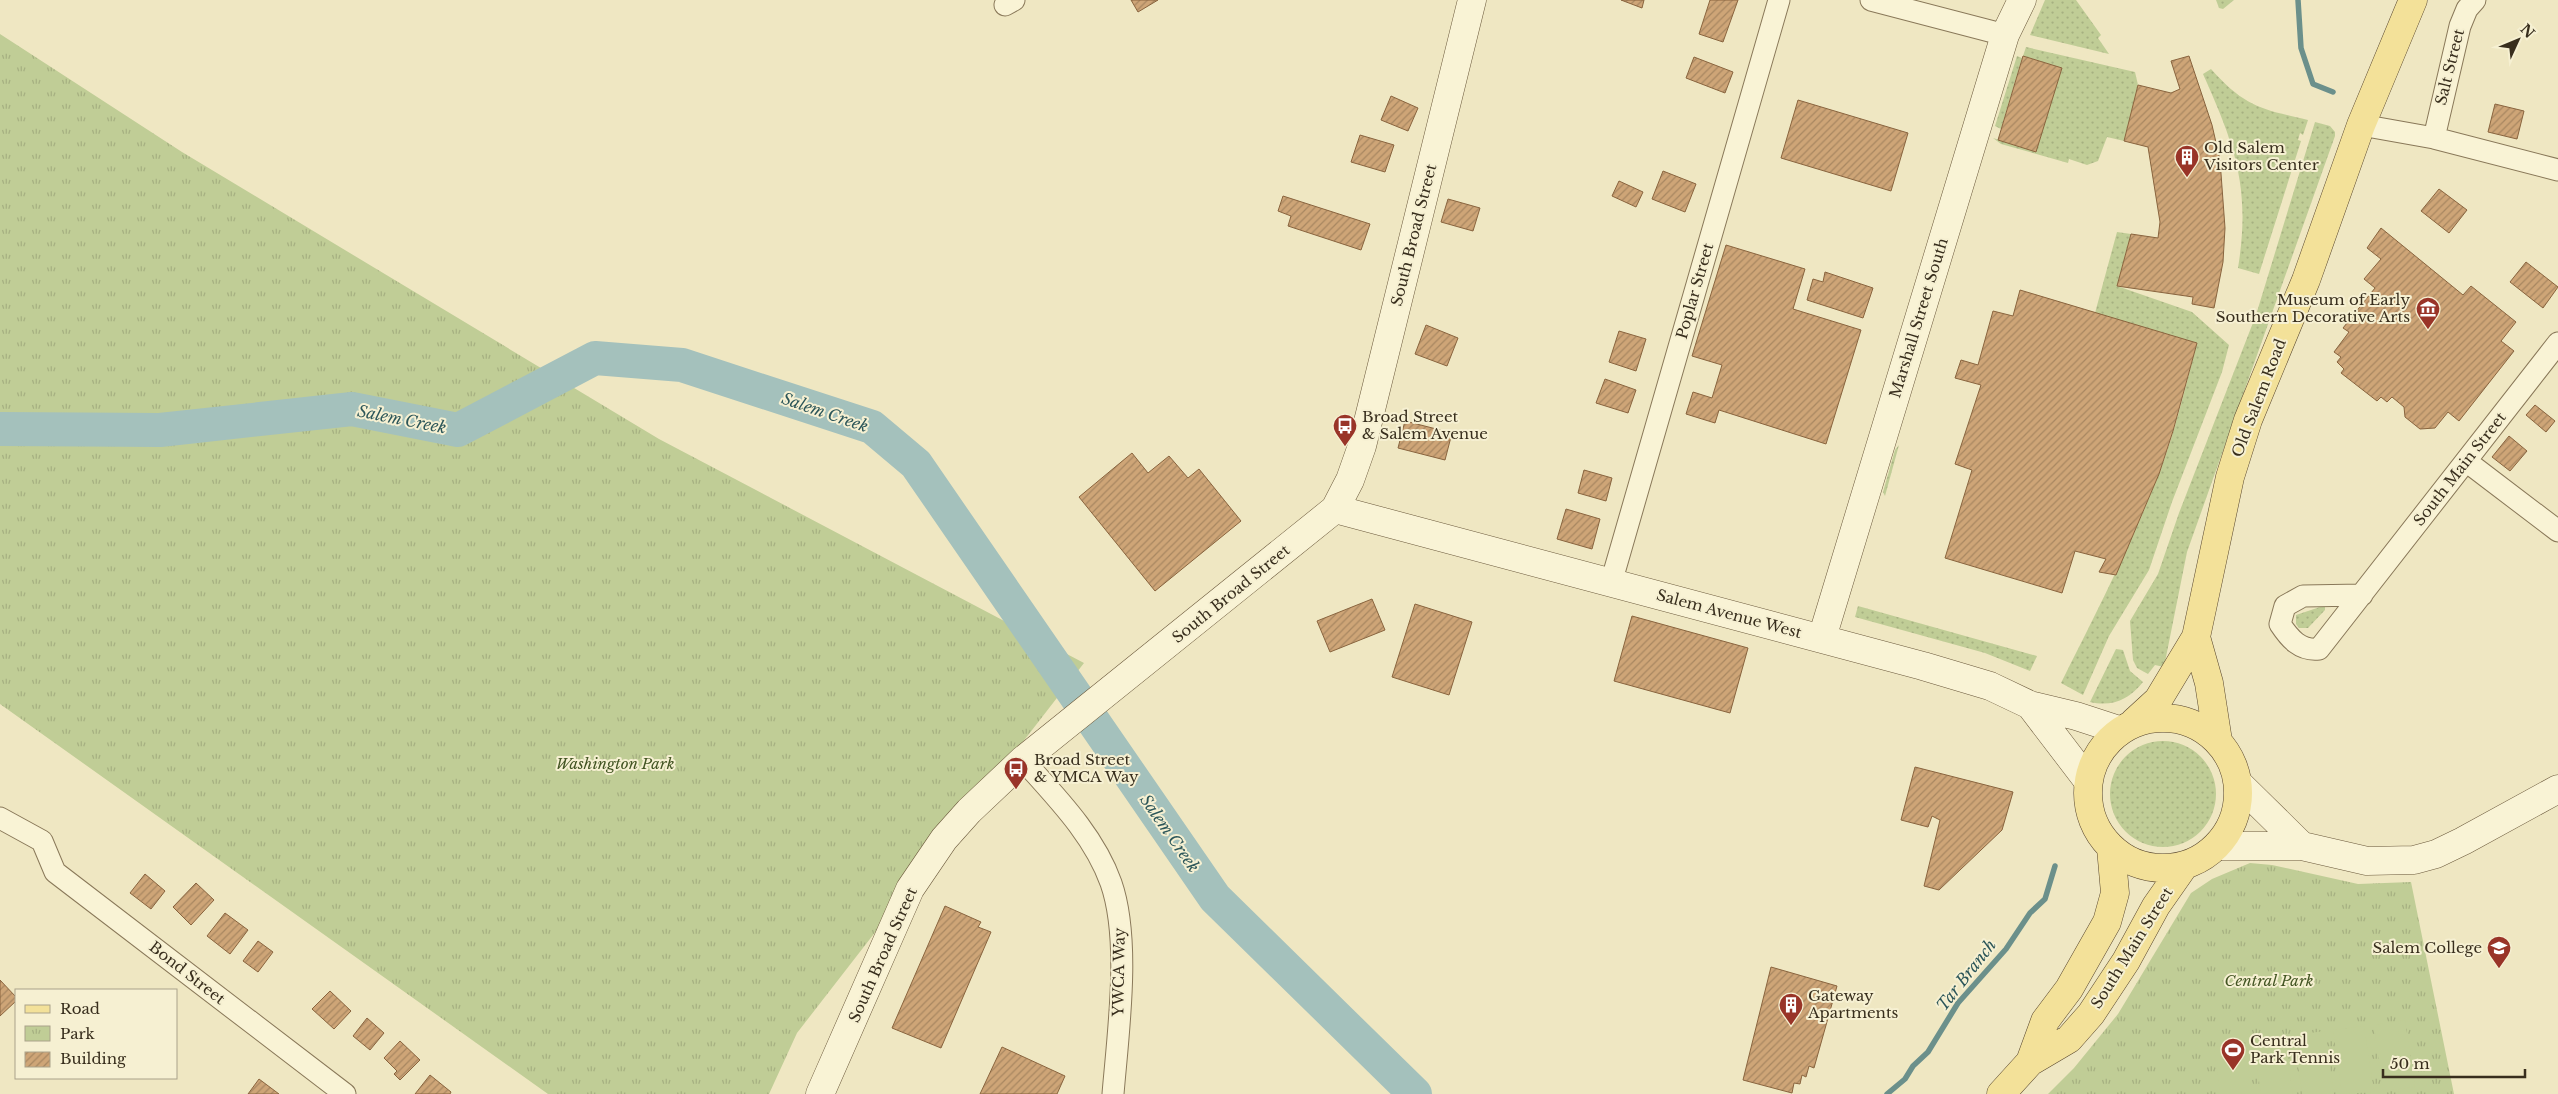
<svg xmlns="http://www.w3.org/2000/svg" width="2558" height="1094" viewBox="0 0 2558 1094" font-family="'Libre Baskerville',serif">
<defs>
<pattern id="grass-dots" width="8" height="8" patternUnits="userSpaceOnUse" patternTransform="scale(1.25)"><rect width="8" height="8" fill="#c0cd96"/><path d="M2 2h.1M6 6h.1" fill="none" stroke="#a6b081" stroke-width="1.8" stroke-linecap="round"/></pattern>
<pattern id="park-tufts" width="24" height="20" patternUnits="userSpaceOnUse" patternTransform="scale(1.25)"><rect width="24" height="20" fill="#c0cd96"/><path d="M3 7l-1-3M5 7V3M7 7l1-3M15 17l-1-3M17 17v-4M19 17l1-3" fill="none" stroke="#a6b081"/></pattern>
<pattern id="building-hatch" width="6" height="6" patternUnits="userSpaceOnUse" patternTransform="scale(1.25)"><rect width="6" height="6" fill="#cea577"/><path d="M-1 1l2-2M0 6l6-6M5 7l2-2" fill="none" stroke="#a88761"/></pattern>
</defs>
<rect width="100%" height="100%" fill="#efe7c2"/>
<path fill="url(#grass-dots)" d="M2045,0h31l25,35 -3,3 11,16 -79,-19z
M2216,0h18l-11,9 -4,-1z
M2026,47l109,25 3,13 -14,56 -17,-4 -9,24 -11,4 -18,-6 -1,4 -67,-19 -8,-6 43,13 25,-83 -38,-12z
M2017,56l5,2 -21,71 -6,-3z
M2211,69c34,38 50,40 97,51l-5,15 -3,-2 -2,7 3,1 -42,133 -21,-6c13,-81 -3,-122 -35,-194z
M2315,122l15,4 5,6v4l-148,416 -23,115 -9,-2 -7,9 -11,-6 -4,-8 -3,-39 28,-47 21,-61 77,-198z
M2117,232l14,2 -14,52 75,26 37,33 -7,27 -50,130 -23,68 -40,66 -26,59 -22,-12c34,-68 69,-136 97,-207 17,-43 27,-88 39,-133l-102,-30z
M1899,445l-14,51 -2,-4 12,-42z
M1858,606l179,50 -7,15 -45,-18 -130,-36z
M2323,606l2,1v3l-17,18h-9l-3,-4v-9z
M2116,649l7,1 7,21 13,11c-14,18 -31,25 -53,20z
M2110 794a53 53 0 1 1 106 0a53 53 0 1 1-106 0Z"/>
<path fill="url(#park-tufts)" d="M0,34l182,118 477,287 425,224 -287,370 -28,61h-221l-548,-390z
M2250,863l22,2 86,19 53,-2 43,212h-406l26,-26 44,-54 73,-121 21,-14z"/>
<path fill="#c0cd96" d="M2405,1020l10,67 -32,4 -9,-66z
M2364,1026l10,66 -32,2 -9,-64z
M2325,1031l9,63h-32l-8,-59z
M2284,1037l9,57h-32l-8,-53z
M2245,1043l7,51h-32l-6,-47z"/>
<g fill="none" stroke-linecap="round" stroke-linejoin="round">
<path stroke="#6b908b" stroke-width="5.5" d="M2298,0l3,48 12,36 20,8
M1887,1094l18,-15 8,-13 15,-14 30,-49 48,-54 24,-36 15,-14 10,-33"/>
<path stroke="#a4c1bc" stroke-width="34" d="M0,429l160,1 192,-21 106,21 137,-72 87,7 190,62 44,37 299,434 200,196"/>
</g>
<path fill="url(#building-hatch)" stroke="#89643e" d="M1131,0h27l-20,12z
M1621,0h23l-2,8z
M1710,0h28l-15,42 -24,-8z
M2023,56l39,12 -26,84 -38,-12z
M2189,56l23,69 8,35 5,68 -2,34 -9,46 -22,-4 1,-7 -76,-11 14,-52 27,4 2,-16 -12,-75 -24,-6 14,-56 33,8 9,-4 -9,-28z
M1694,57l39,15 -8,21 -39,-15z
M1391,96l27,12 -10,23 -27,-11z
M1798,100l110,33 -17,58 -110,-33z
M2495,104l29,7 -7,28 -29,-7z
M1360,135l34,10 -9,27 -34,-10z
M1663,171l33,13 -11,28 -33,-13z
M1619,181l24,11 -7,15 -24,-11z
M2439,189l28,21 -18,23 -28,-22z
M1283,196l87,28 -9,26 -73,-24 3,-10 -13,-5z
M1448,199l32,9 -7,23 -32,-9z
M2381,228l82,67 8,-9 45,36 -15,19 13,10 -55,70 -11,-9 -13,16 -15,1 -15,-12 -1,-10 -12,-10 -5,5 -6,-5 -4,4 -36,-28 3,-4 -7,-7 4,-5 -7,-5 15,-20 -6,-4 32,-40 -11,-9 17,-20 -14,-11z
M1726,245l79,24 -12,40 68,21 -35,114 -107,-34 -4,13 -29,-9 7,-22 19,6 10,-33 -30,-9z
M2526,262l32,25 -15,21 -33,-26z
M1825,272l48,16 -10,30 -56,-18 6,-21 10,3z
M2020,290l177,53 -24,88 -14,43 -43,101 -17,-3 7,-13 -31,-8 -13,42 -117,-35 27,-88 -17,-6 26,-79 -26,-7 6,-18 17,5 15,-54 20,5z
M1426,325l32,13 -11,28 -32,-12z
M1619,331l27,8 -10,32 -27,-9z
M1605,379l31,11 -8,23 -32,-10z
M2535,405l20,16 -9,11 -20,-17z
M1405,421l47,12 -7,27 -47,-12z
M2509,436l18,15 -17,20 -18,-14z
M1132,453l16,20 21,-17 19,22 11,-9 42,52 -86,70 -76,-94z
M1584,470l28,8 -6,23 -28,-8z
M1566,509l34,10 -8,30 -35,-10z
M1372,599l13,31 -55,22 -13,-31z
M1415,604l57,18 -23,73 -57,-18z
M1632,616l116,32 -18,65 -116,-32z
M1915,767l98,25 -11,38 -63,60 -15,-4 16,-66 -8,-4 -4,11 -27,-7z
M145,874l20,17 -14,18 -21,-16z
M196,883l18,17 -23,25 -18,-18z
M945,906l36,16 -3,5 13,5 -50,116 -49,-20z
M225,913l23,17 -18,24 -23,-18z
M258,941l15,11 -15,20 -15,-11z
M1771,967l66,19 -23,82 -5,-2 -3,11 -4,-2 -2,9 -6,-1 -2,10 -49,-13z
M0,980l16,17v4l-16,15z
M330,991l21,20 -17,18 -22,-20z
M367,1018l17,15 -14,17 -17,-14z
M400,1041l20,19 -20,20 -6,-6 3,-3 -13,-13z
M1002,1047l63,29 -8,18h-77z
M430,1075l21,17 -1,2h-35z
M259,1079l20,15h-31z"/>
<g fill="none" stroke-linecap="round" stroke-linejoin="round">
<defs>
<path id="street" d="M1871,0l134,35
M1005,5l9,-5
M2361,125l73,13 124,32
M2434,138l26,-112 7,-17 8,-9
M2466,461l92,70
M1611,583l168,-583
M2362,595l-59,1 -18,10 -5,18c10,15 20,27 39,25l239,-306
M1023,760c33,37 71,75 88,123 20,57 7,150 2,211
M0,818l42,23 13,31 290,222"/>
<path id="secondary" d="M1335,509l588,157 67,20 40,19 46,11 43,14
M1822,638l183,-603 17,-35
M2030,705l58,76
M2238,783l64,63
M2217,846h85l65,15 47,-1 22,-6 27,-13 95,-52
M820,1094l90,-205 34,-50 25,-28 54,-51 312,-251 15,-29 12,-34 110,-446"/>
<path id="primary" d="M2196,637l13,46 9,58
M2088 793a75 75 0 1 1 150 0a75 75 0 1 1-150 0Z
M2134,722l24,-22 38,-63 34,-160 18,-57 58,-140 55,-155 52,-125
M2030,1062l15,-41 24,-32 38,-67 8,-29 -4,-45
M2001,1094l29,-32 39,-23 22,-25 35,-53 30,-55 28,-40"/>
</defs>
<use href="#street" stroke="#897859" stroke-width="23"/>
<use href="#secondary" stroke="#6b593c" stroke-width="29"/>
<use href="#primary" stroke="#57452d" stroke-width="29"/>
<use href="#street" stroke="#f9f3d5" stroke-width="21"/>
<use href="#secondary" stroke="#f9f3d5" stroke-width="28"/>
<use href="#primary" stroke="#f3e199" stroke-width="28"/>
</g>
<defs>
<symbol id="building-pin" viewBox="-11 -11 22 30"><path d="M0 17L-7.5 6A9.5 9.5 0 1 1 7.5 6Z" fill="#993428" stroke="#f6f0d2"/><path d="M-4-6H4V6H1V3H-1V6H-4ZM-2.5-4.3h1.7v1.8h-1.7ZM.8-4.3h1.7v1.8H.8ZM-2.5-1h1.7V.8h-1.7ZM.8-1h1.7V.8H.8Z" fill="#fff"/></symbol>
<symbol id="museum-pin" viewBox="-11 -11 22 30"><path d="M0 17L-7.5 6A9.5 9.5 0 1 1 7.5 6Z" fill="#993428" stroke="#f6f0d2"/><path d="M0-6L6-3V-2H-6V-3ZM-5-1h2V3h-2ZM-1-1h2V3h-2ZM3-1h2V3H3ZM-6 4H6V6H-6Z" fill="#fff"/></symbol>
<symbol id="bus-pin" viewBox="-11 -11 22 30"><path d="M0 17L-7.5 6A9.5 9.5 0 1 1 7.5 6Z" fill="#993428" stroke="#f6f0d2"/><path d="M-5-6H5V4H4V6H2V4H-2V6H-4V4H-5ZM-3.5-4V0h7V-4ZM-3.5 1.2v1.5H-2V1.2ZM2 1.2v1.5H3.5V1.2Z" fill="#fff"/></symbol>
<symbol id="university-pin" viewBox="-11 -11 22 30"><path d="M0 17L-7.5 6A9.5 9.5 0 1 1 7.5 6Z" fill="#993428" stroke="#f6f0d2"/><path d="M0-5L7-2L0 1L-7-2ZM-4 1L0 2.5L4 1V4Q0 6-4 4Z" fill="#fff"/></symbol>
<symbol id="stadium-pin" viewBox="-11 -11 22 30"><path d="M0 17L-7.5 6A9.5 9.5 0 1 1 7.5 6Z" fill="#993428" stroke="#f6f0d2"/><path d="M0-5a6.5 5 0 1 0 0 10a6.5 5 0 1 0 0-10ZM-3.5-1.8h7v3.6h-7Z" fill="#fff"/></symbol>
</defs>
<g fill-rule="evenodd">
<use href="#building-pin" x="2173" y="143" width="28" height="38"/>
<use href="#museum-pin" x="2414" y="295" width="28" height="38"/>
<use href="#bus-pin" x="1331" y="412" width="28" height="38"/>
<use href="#bus-pin" x="1002" y="755" width="28" height="38"/>
<use href="#university-pin" x="2485" y="934" width="28" height="38"/>
<use href="#building-pin" x="1777" y="991" width="28" height="38"/>
<use href="#stadium-pin" x="2219" y="1036" width="28" height="38"/>
</g>
<g text-anchor="middle" stroke-width="4" stroke-linejoin="round" paint-order="stroke">
<g font-size="15" fill="#382e1d" stroke="#f6f0d2">
<text transform="translate(2450 67) rotate(-76)" y="5">Salt Street</text>
<text transform="translate(1414 235) rotate(-76)" y="5">South Broad Street</text>
<text transform="translate(1695 291) rotate(-74)" y="5">Poplar Street</text>
<text transform="translate(1919 318) rotate(-73)" y="5">Marshall Street South</text>
<text transform="translate(2259 398) rotate(-69)" y="5">Old Salem Road</text>
<text transform="translate(2460 469) rotate(-52)" y="5">South Main Street</text>
<text transform="translate(1231 594) rotate(-39)" y="5">South Broad Street</text>
<text transform="translate(1729 614) rotate(15)" y="5">Salem Avenue West</text>
<text transform="translate(2132 948) rotate(-58)" y="5">South Main Street</text>
<text transform="translate(883 955) rotate(-66)" y="5">South Broad Street</text>
<text transform="translate(1119 972) rotate(-89)" y="5">YWCA Way</text>
<text transform="translate(187 973) rotate(38)" y="5">Bond Street</text>
</g>
<g font-size="15" fill="#382e1d" stroke="#f6f0d2" text-anchor="start">
<text x="2204" y="153">Old Salem<tspan x="2204" dy="17">Visitors Center</tspan></text>
<text x="2410" y="305" text-anchor="end">Museum of Early<tspan x="2410" dy="17">Southern Decorative Arts</tspan></text>
<text x="1362" y="422">Broad Street<tspan x="1362" dy="17">&amp; Salem Avenue</tspan></text>
<text x="1034" y="765">Broad Street<tspan x="1034" dy="17">&amp; YMCA Way</tspan></text>
<text x="2482" y="953" text-anchor="end">Salem College</text>
<text x="1808" y="1001">Gateway<tspan x="1808" dy="17">Apartments</tspan></text>
<text x="2250" y="1046">Central<tspan x="2250" dy="17">Park Tennis</tspan></text>
</g>
<g font-size="15" font-style="italic" fill="#435523" stroke="#f6f0d2">
<text x="615" y="769">Washington Park</text>
<text x="2269" y="986">Central Park</text>
</g>
<g font-size="16" font-style="italic" fill="#2c5659" stroke="#f6f0d2">
<text transform="translate(825 412) rotate(19)" y="6">Salem Creek</text>
<text transform="translate(402 419) rotate(11)" y="6">Salem Creek</text>
<text transform="translate(1170 833) rotate(55)" y="6">Salem Creek</text>
<text transform="translate(1966 975) rotate(-52)" y="6">Tar Branch</text>
</g>
</g>
<rect x="15" y="989" width="162" height="90" fill="#f6f0d2" stroke="#aaa28a"/>
<rect x="25" y="1005" width="25" height="8" fill="#f3e199" stroke="#aaa28a"/>
<text x="60" y="1014" font-size="15" fill="#382e1d">Road</text>
<rect x="25" y="1026" width="25" height="15" fill="url(#park-tufts)" stroke="#aaa28a"/>
<text x="60" y="1039" font-size="15" fill="#382e1d">Park</text>
<rect x="25" y="1052" width="25" height="15" fill="url(#building-hatch)" stroke="#aaa28a"/>
<text x="60" y="1064" font-size="15" fill="#382e1d">Building</text>
<g transform="translate(2518 40) rotate(46)" stroke="#f6f0d2" stroke-width="4" paint-order="stroke">
<path d="M0-4L9 19L0 12L-9 19Z" fill="#382e1d"/>
<text y="-8" font-size="14" font-weight="bold" text-anchor="middle" fill="#382e1d">N</text>
</g>
<path d="M2383 1069v8h142v-8" fill="none" stroke="#382e1d" stroke-width="2.5"/>
<text x="2390" y="1069" font-size="15" fill="#382e1d" stroke="#f6f0d2" stroke-width="4" paint-order="stroke">50 m</text>
</svg>
